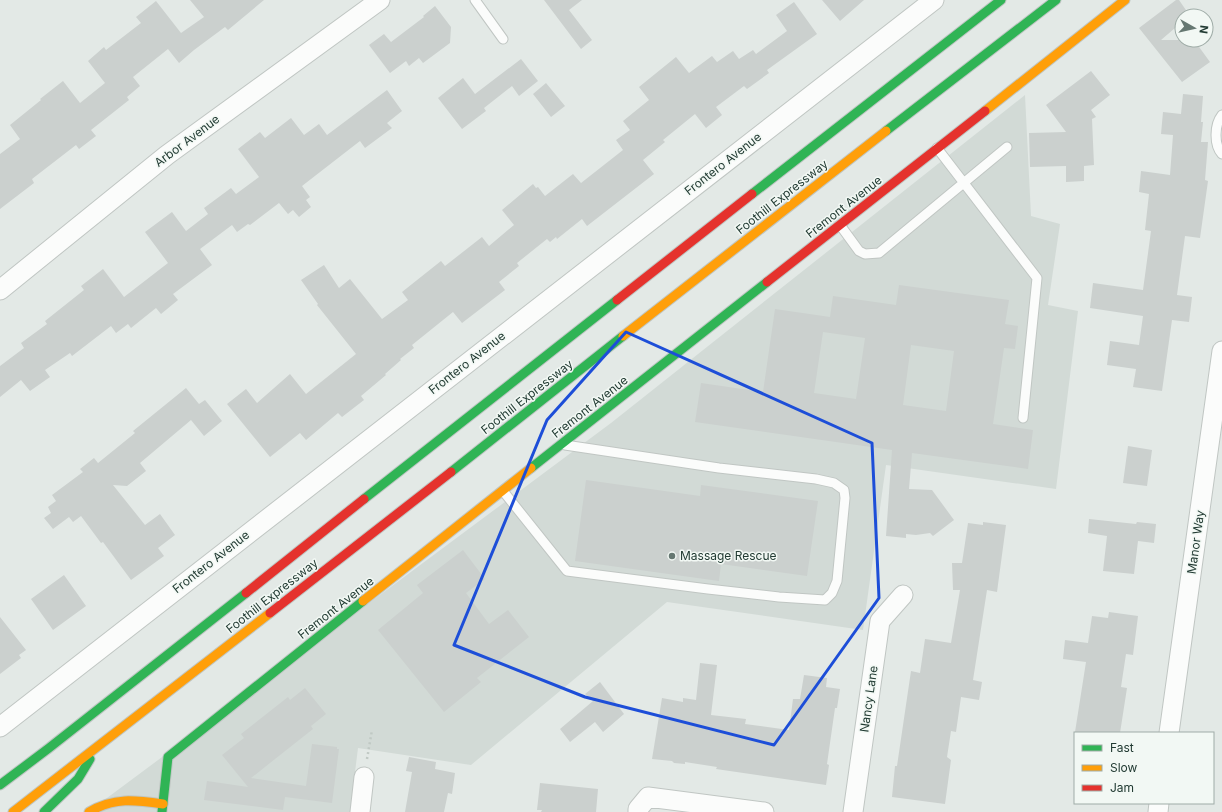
<svg xmlns="http://www.w3.org/2000/svg" width="1222" height="812" viewBox="0 0 1222 812" font-family="Inter,sans-serif">
<rect width="100%" height="100%" fill="#e3e9e6"/>
<path fill="#d2dad6" d="M1025,95l6,121 29,8 -12,81 30,6 -22,178 -170,-24 -23,165 -196,-28 -196,163 -113,-17 -8,64h-260l17,-14 504,-375z"/>
<path fill="#cbd0ce" fill-rule="evenodd" d="M190,0h74l-36,30 -3,-3 -31,23 -15,13 -11,-14 -35,28 7,9 -13,11 2,3 -38,30 5,6 -17,13 -3,-4 -44,34 2,4 -34,26v-55l20,-15 -10,-14 31,-25 -1,-1 23,-18 17,22 25,-20 -17,-22 16,-14 2,3 35,-27 -5,-6 20,-16 25,32 23,-16z
M544,0h38l-13,10 23,30 -11,9z
M822,0h42l-24,21z
M1176,0h3l11,16h-8v6l-21,18h33l16,22 -28,20 -43,-54z
M794,2l23,32 -50,36 2,3 -22,16 -3,-3 -28,21 6,8 -16,13 -11,-14 -32,26 2,2 -22,18 11,14 -67,52 -5,-7 -25,20 -1,-2 -6,5 -3,-3 -30,24 2,3 -20,16 6,8 -43,33 -9,-11 -41,33 2,3 -14,11 1,1 -16,14 1,1 -25,21 3,4 -22,17 -4,-4 -32,27 -6,-7 -30,24 -43,-53 19,-15 11,14 33,-29 16,20 50,-40 -39,-49 1,-1 -17,-24 23,-15 15,23 11,-9 32,40 26,-19 -6,-8 39,-31 4,5 37,-29 7,9 25,-21 -12,-15 31,-26 3,4 2,-1 7,9 28,-22 8,9 42,-33 -7,-10 14,-10 -7,-9 26,-21 -10,-13 37,-30 13,16 23,-17 5,6 16,-11 6,8 14,-9 3,4 31,-23 -11,-16z
M435,6l16,21 -1,16 -27,20 -4,-5 -10,8 -3,-5 -16,12 -21,-28 15,-11 7,8 33,-25 -1,-1z
M521,59l17,22 -19,15 -7,-10 -28,22 2,3 -24,18 -24,-31 25,-20 12,16z
M1091,71l19,24 -19,15 5,7 -4,2 2,46 -10,1v15l-18,1v-16l-36,1 -1,-34 37,-1 -20,-27z
M546,83l19,23 -14,11 -18,-23z
M387,90l15,21 -15,12 5,5 -27,20 -5,-7 -58,45 8,11 -4,3 5,7 -12,10 -6,-7 -5,4 -9,-11 -29,22 -2,-1 -11,8 -5,-7 -32,24 12,16 -39,29 5,6 -17,14 -5,-6 -25,20 -3,-4 -12,9 -5,-7 -39,30 -2,-3 -25,17 5,7 -20,14 -9,-11 -21,17v-31l24,-18 -3,-5 26,-19 -2,-3 39,-31 -3,-4 22,-17 21,28 44,-34 -23,-31 27,-20 14,19 22,-17 -4,-6 27,-20 5,6 23,-17 -21,-28 22,-17 5,6 26,-20 13,17 15,-11 8,11z
M1183,94l20,2 -2,26h2l-2,20h7l-3,38 3,1 -8,57 -15,-2 -8,59 15,2 -3,25 -17,-2 -10,71 -29,-4 3,-18 -29,-4 3,-24 29,4 4,-29 -53,-8 3,-25 50,7 8,-59 -6,-1 4,-36 -10,-2 2,-21 29,4 3,-40 -12,-1 2,-22 18,2z
M899,285l110,15 -4,24 13,2 -3,23 -11,-1 -11,76 40,6 -5,39 -116,-16 -3,36 23,1 22,30 -21,16 -3,-3 -14,2 -10,-1v4l-20,-2 6,-86 -197,-28 6,-39 62,9 12,-83 55,8 3,-21 63,9zM823,332l42,6 -9,61 -42,-6zM911,345l43,6 -8,60 -43,-6z
M186,388l13,16 6,-4 17,21 -18,15 -13,-16 -51,43 6,8 -19,15 -14,-1 32,40 15,-11 15,21 -17,13 6,8 -33,24 -28,-38 -2,1 -20,-27 -8,6 -4,-5 -16,12 -9,-11 7,-5 -3,-6 8,-6 -4,-6 31,-23 -3,-3 14,-11 4,5 37,-30 -2,-2z
M1128,446l24,4 -5,36 -24,-3z
M586,480l114,16 1,-11 117,16 -11,75 -86,-12 -2,17 -144,-20z
M1089,519l47,5 1,-2 19,2 -2,19 -16,-2 -4,33 -31,-3 4,-35 -19,-3z
M983,522l23,3 -9,67 -10,-2 -14,90 9,2 -3,18 -18,-3 -5,35 -5,-1 -4,26 4,3 -6,44 -53,-7 3,-31h2l14,-95 9,2 5,-34 26,4 9,-53h-7l-1,-27h10l6,-40 15,2z
M463,550l22,29 -19,14 23,31 19,-14 21,27 -52,41 4,4 -37,30 -66,-82 45,-37 -6,-8z
M64,575l22,31 -33,24 -22,-31z
M1109,612l29,4 -5,39 -7,-1 -5,33 6,1 -7,45h-34l-11,-1 11,-70 -23,-3 2,-19 23,3 4,-27 16,2z
M0,617l26,33 -7,5 2,3 -21,16z
M700,663l17,2 -6,50 35,4 -1,5 44,6 4,-31h7l4,-24 23,3 -1,9 14,2 -3,19h-2l-8,56 2,1 -3,20 -110,-16 1,-2 -32,-5v2l-11,-1 -2,-2 -20,-2 10,-61 21,4v-4l13,2z
M600,682l24,32 -21,18 -8,-10 -25,20 -10,-13 33,-28 -8,-7z
M305,688l21,26 -15,12 2,3 -62,49 55,8 6,-42 25,3v2h2l-7,54 -47,-6 -2,13 -79,-10 3,-19 41,6 -26,-32 22,-17 -3,-4 47,-37 2,3z
M409,757l27,5 -1,7 20,4 -3,21 -4,-1 -4,19h-39l7,-40 -6,-1z
M540,783l58,6 -2,23h-55l1,-2h-5z"/>
<g fill="none" stroke-linecap="round" stroke-linejoin="round">
<defs>
<path id="lane" d="M475,0l28,39
M1222,115c-8,10 -8,30 0,39
M937,148l100,130 -14,140
M840,225l19,26 6,3 14,-1 128,-106
M503,491l64,80 141,18 71,8 46,3 7,-7 5,-12 8,-83 -1,-8 -10,-7 -18,-4 -97,-11 -154,-23"/>
<path id="street" d="M0,290l167,-135 213,-155
M0,727l934,-727
M1169,733l53,-382
M360,812l4,-35
M638,812v-3l10,-12 116,15
M853,812l27,-191 23,-26
M1158,812l1,-9"/>
<path id="fast" d="M886,131l170,-131
M752,194l249,-194
M531,468l236,-186
M451,472l172,-136
M364,499l253,-199
M0,785l49,-37 197,-155
M44,812l34,-33 12,-20
M162,812l6,-55 195,-156"/>
<path id="slow" d="M985,111l140,-111
M623,336l263,-205
M363,601l168,-133
M13,812l257,-199
M89,812c25,-15 46,-12 74,-8"/>
<path id="jam" d="M767,282l218,-171
M617,300l135,-106
M246,593l118,-94
M270,613l181,-141"/>
</defs>
<use href="#lane" stroke="#c0c6c3" stroke-width="11"/>
<use href="#street" stroke="#c0c6c3" stroke-width="21"/>
<use href="#fast" stroke="#bfc6c3" stroke-width="11"/>
<use href="#slow" stroke="#bfc6c3" stroke-width="11"/>
<use href="#jam" stroke="#bfc6c3" stroke-width="11"/>
<path stroke="#c0c9c4" stroke-width="2.5" stroke-dasharray="2 3" stroke-linecap="butt" d="M367,759l5,-29"/>
<use href="#lane" stroke="#fbfcfb" stroke-width="9"/>
<use href="#street" stroke="#fbfcfb" stroke-width="19"/>
<use href="#fast" stroke="#30b455" stroke-width="9"/>
<use href="#slow" stroke="#ff9f0a" stroke-width="9"/>
<use href="#jam" stroke="#e5322d" stroke-width="9"/>
</g>
<path fill="none" stroke="#1d4ed8" stroke-width="3" stroke-linejoin="round" d="M626,332l246,111 7,155 -105,147 -189,-48 -131,-52 93,-225z"/>
<circle fill="#667872" stroke="#f2f8f4" stroke-width="1.5" cx="672" cy="556" r="4"/>
<g text-anchor="middle" stroke-width="3" stroke-linejoin="round" paint-order="stroke">
<g font-size="12" fill="#223b33" stroke="#f2f8f4">
<text transform="translate(187 141) rotate(-37)" y="4">Arbor Avenue</text>
<text transform="translate(723 164) rotate(-38)" y="4">Frontero Avenue</text>
<text transform="translate(782 197) rotate(-38)" y="4">Foothill Expressway</text>
<text transform="translate(844 207) rotate(-38)" y="4">Fremont Avenue</text>
<text transform="translate(467 363) rotate(-38)" y="4">Frontero Avenue</text>
<text transform="translate(527 397) rotate(-38)" y="4">Foothill Expressway</text>
<text transform="translate(590 407) rotate(-38)" y="4">Fremont Avenue</text>
<text transform="translate(1196 542) rotate(-82)" y="4">Manor Way</text>
<text transform="translate(211 562) rotate(-38)" y="4">Frontero Avenue</text>
<text transform="translate(272 596) rotate(-38)" y="4">Foothill Expressway</text>
<text transform="translate(336 608) rotate(-38)" y="4">Fremont Avenue</text>
<text transform="translate(869 699) rotate(-82)" y="4">Nancy Lane</text>
</g>
<g font-size="12" fill="#223b33" stroke="#f2f8f4" text-anchor="start">
<text x="680" y="560">Massage Rescue</text>
</g>
</g>
<rect x="1074" y="732" width="140" height="72" fill="#f2f8f4" stroke="#9faca7"/>
<rect x="1082" y="745" width="20" height="6" fill="#30b455" stroke="#9faca7"/>
<text x="1110" y="752" font-size="12" fill="#223b33">Fast</text>
<rect x="1082" y="765" width="20" height="6" fill="#ff9f0a" stroke="#9faca7"/>
<text x="1110" y="772" font-size="12" fill="#223b33">Slow</text>
<rect x="1082" y="785" width="20" height="6" fill="#e5322d" stroke="#9faca7"/>
<text x="1110" y="792" font-size="12" fill="#223b33">Jam</text>
<g transform="translate(1194 28) rotate(98)"><circle r="19" fill="#f2f8f4" stroke="#9faca7"/>
<path d="M0-3L7 15L0 10L-7 15Z" fill="#667872"/>
<text y="-6" font-size="11" font-weight="bold" text-anchor="middle" fill="#223b33">N</text>
</g>
</svg>
